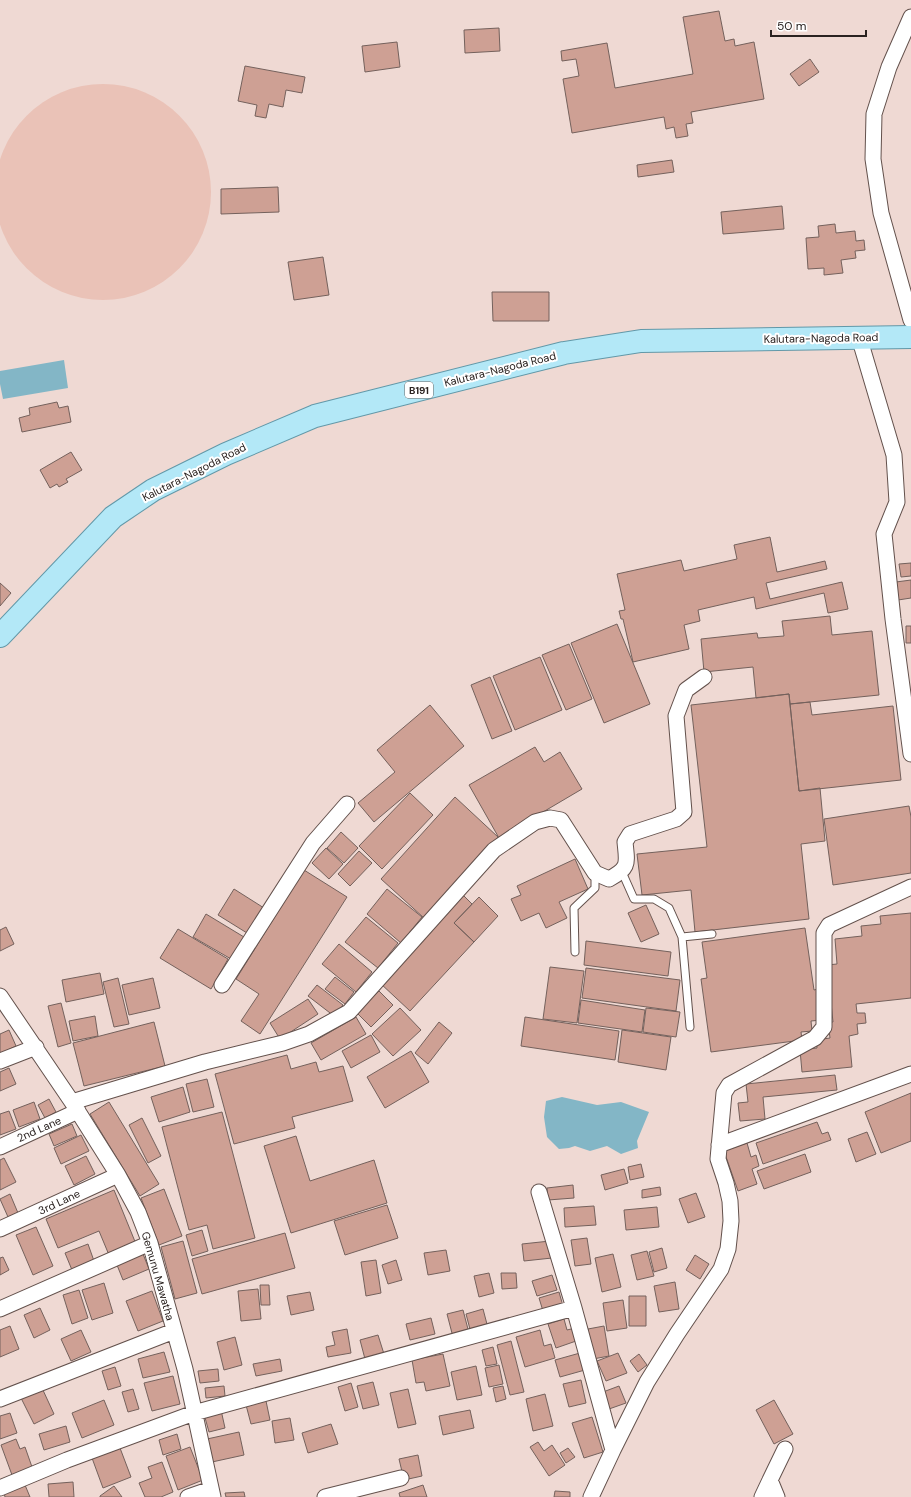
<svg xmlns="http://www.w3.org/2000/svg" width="911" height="1497" viewBox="0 0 911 1497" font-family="'DM Sans',sans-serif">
<rect width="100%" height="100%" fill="#efd9d3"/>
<path fill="#eac2b7" d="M-5 192a108 108 0 1 1 216 0a108 108 0 1 1-216 0Z"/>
<path fill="#83b6c6" d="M64,360l4,28 -65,11 -3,-15v-13z
M562,1097l35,8 24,-3 28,10 -12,29 1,7 -17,6 -14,-8 -17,5 -15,-5 -6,2 -10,1 -12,-12 -3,-20 2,-16z"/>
<path fill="#cea094" stroke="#74615c" d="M719,11l6,30 9,-2 1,7 19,-4 10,57 -73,13 2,11 -7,1 2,12 -12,2 -2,-11 -8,2 -2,-12 -92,16 -9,-54 16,-3 -3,-17 -14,2 -1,-10 46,-8 8,45 78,-14 -10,-57z
M499,28l1,23 -35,2 -1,-23z
M397,42l3,25 -35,5 -3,-26z
M810,59l9,13 -20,14 -9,-12z
M245,66l60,11 -3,16 -16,-3 -3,17 -14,-3 -3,14 -11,-2 2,-11 -19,-4z
M672,160l2,12 -36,5 -1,-12z
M278,187l1,25 -58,2v-25z
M782,206l2,23 -61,5 -2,-22z
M835,224l1,9 19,-2 1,10 8,-1 1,10 -10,1 1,7 -15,2 2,13 -19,2v-7l-16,1 -2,-31 13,-1 -1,-11z
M323,257l6,38 -35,5 -6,-38z
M492,292h57v29h-56z
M57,402l2,6 9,-2 3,16 -49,10 -3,-14 11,-3 -1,-7z
M71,452l11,18 -16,9 2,3 -9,5 -2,-3 -7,4 -10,-18z
M770,537l7,35 48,-11 2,8 -61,14 4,16 72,-17 6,27 -20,4 -4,-20 -68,16 -2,-12 -56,13 2,11 -16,4 5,24 -56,13 -10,-43h-2l-2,-8 6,-1 -8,-36 64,-14 3,11 53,-12 -3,-14z
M911,563v13l-10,1 -2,-13z
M911,580v18l-13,2 -2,-18z
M0,583l11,10 -11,13z
M830,616l2,19 40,-4 7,64 -89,9 -1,-10 -33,4 -3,-31 -49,5 -3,-33 56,-6 1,5 26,-2 -2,-15z
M617,624l33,80 -46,19 -33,-80z
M906,626h5v17h-5z
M569,644l23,55 -26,11 -24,-55z
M540,657l22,53 -47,20 -22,-54z
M490,677l22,54 -20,8 -21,-54z
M789,694l10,97 21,-3 5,53 -24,3 8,75 -114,13 -4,-42 -49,5 -5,-41 70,-7 -16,-142z
M810,702l2,13 81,-9 8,74 -102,11 -9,-87z
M430,705l34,41 -90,76 -16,-19 37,-31 -18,-22z
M535,747l9,15 16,-10 22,37 -83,49 -30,-53z
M410,793l23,22 -51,54 -23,-23z
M455,797l43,40 -74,81 -43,-39z
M909,806l2,11v56l-78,12 -9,-66z
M341,832l17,16 -14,15 -17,-15z
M326,848l17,16 -14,15 -17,-16z
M359,851l13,12 -22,23 -12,-12z
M575,859l13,30 -29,13 8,16 -21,10 -7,-15 -18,8 -10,-22 10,-4 -4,-9z
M304,870l43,27 -87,137 -19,-13 18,-27 -23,-15z
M234,889l30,19 -17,25 -29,-18z
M387,889l35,28 -21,26 -34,-29z
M462,894l10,10 -18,19 20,19 -64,69 -30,-28z
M479,897l19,19 -24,26 -20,-19z
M646,905l13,29 -18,8 -13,-29z
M911,913v85l-55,6 1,9h8l1,10 -9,1 1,10 -9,2 3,31 -50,5 -2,-22 17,-2 -1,-8 14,-2 -2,-16h5l-6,-57 10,-1 -2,-25 27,-3 -1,-10 20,-2 -1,-8z
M206,914l38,23 -13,22 -38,-22z
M366,917l32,26 -20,25 -33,-26z
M6,927l8,17 -14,7v-21z
M805,928l9,62 4,-1 4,31 -11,1 1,10 -11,1 1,8 -91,12 -10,-73 6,-1 -5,-36z
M178,929l50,30 -17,30 -51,-31z
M586,941l85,11 -3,24 -84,-11z
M339,944l33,28 -16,20 -34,-28z
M550,967l34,4 -7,52 -34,-4z
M586,968l94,12 -4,31 -94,-13z
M100,973l4,21 -38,8 -4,-22z
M335,977l19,15 -9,12 -20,-15z
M118,978l11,46 -15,3 -11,-45z
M153,978l7,30 -31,7 -7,-30z
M317,985l26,20 -9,11 -26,-20z
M379,991l14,14 -22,22 -14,-14z
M308,999l10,15 -38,25 -10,-16z
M581,1000l64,10 -3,22 -64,-9z
M61,1003l10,40 -13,4 -10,-41z
M400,1008l21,22 -28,26 -21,-22z
M646,1008l34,4 -4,25 -33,-5z
M95,1016l3,20 -25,5 -4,-20z
M356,1017l10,17 -45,26 -10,-17z
M525,1017l94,14 -4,29 -94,-14z
M154,1022l11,44 -81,20 -11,-43z
M439,1022l13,11 -24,31 -13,-11z
M9,1030l7,16 -16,8v-20z
M622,1030l49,7 -5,33 -48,-8z
M371,1035l9,17 -29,16 -9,-17z
M411,1051l18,31 -44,26 -18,-31z
M287,1055l4,14 25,-7 3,10 24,-6 10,35 -61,16 3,11 -61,16 -19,-70z
M9,1068l7,16 -16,7v-19z
M835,1075l2,15 -74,7 2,22 -25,2 -2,-18 10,-1 -2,-18z
M207,1079l7,28 -21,5 -7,-28z
M183,1087l7,25 -31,10 -8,-25z
M911,1093v48l-30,12 -16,-41z
M49,1099l7,13 -11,6 -7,-13z
M34,1102l6,17 -21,8 -6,-17z
M109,1102l50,82 -19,12 -50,-82z
M9,1111l7,18 -16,6v-21z
M222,1112l33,126 -42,11 -6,-24 -18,5 -27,-103z
M142,1118l19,38 -13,7 -19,-38z
M817,1122l5,12 6,-2 3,8 -68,24 -7,-21z
M72,1124l5,12 -23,10 -5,-12z
M867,1132l9,22 -20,8 -8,-23z
M81,1135l8,16 -28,13 -7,-16z
M296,1136l14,45 64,-21 13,43 -96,30 -27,-87z
M747,1143l4,14 5,-2 3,11 -7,3 5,15 -19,7 -14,-40z
M805,1154l6,18 -47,17 -7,-18z
M86,1156l9,18 -21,11 -9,-19z
M4,1158l12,24 -16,8v-30z
M641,1164l3,13 -14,3 -2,-13z
M624,1169l4,14 -23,7 -4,-15z
M573,1185l1,13 -26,2 -1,-12z
M660,1187l1,8 -19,3v-8z
M164,1189l18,47 -23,9 -18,-47z
M114,1190l22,54 -27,11 -10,-24 -41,17 -12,-29z
M696,1193l9,24 -17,6 -9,-24z
M10,1194l8,19 -10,4 -8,-18z
M387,1205l11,33 -53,17 -11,-34z
M594,1206l2,19 -31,2 -1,-19z
M657,1207l2,20 -33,3 -2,-20z
M36,1227l17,39 -20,9 -17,-40z
M202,1230l6,21 -16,5 -6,-21z
M285,1233l10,35 -93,26 -10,-35z
M587,1238l4,26 -16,2 -4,-26z
M183,1241l14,52 -22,6 -14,-52z
M550,1241l2,17 -28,3 -2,-17z
M88,1244l6,17 -22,9 -7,-17z
M662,1248l5,20 -13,4 -5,-20z
M446,1250l4,21 -22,4 -4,-22z
M647,1251l7,25 -17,4 -6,-25z
M143,1254l6,15 -26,11 -6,-15z
M613,1254l8,33 -19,5 -7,-34z
M695,1255l14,9 -9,15 -14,-9z
M3,1257l6,13 -9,5v-17z
M376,1260l5,33 -15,3 -5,-34z
M396,1260l6,20 -14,4 -6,-19z
M489,1273l5,20 -15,4 -5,-21z
M501,1273h15l1,15 -15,1z
M552,1275l5,15 -20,6 -5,-15z
M675,1282l4,27 -20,3 -5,-26z
M104,1283l9,30 -21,7 -10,-30z
M260,1285h9l1,20h-9z
M258,1289l3,30 -20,2 -3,-30z
M79,1290l9,28 -16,6 -9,-29z
M152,1291l11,30 -25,10 -12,-30z
M310,1292l4,18 -23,5 -4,-19z
M559,1292l4,14 -20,5 -4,-13z
M629,1296h17v30h-17z
M623,1300l4,28 -20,3 -4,-28z
M40,1308l10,22 -16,8 -10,-23z
M483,1309l5,19 -17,5 -5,-19z
M463,1310l6,23 -16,4 -6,-23z
M431,1318l4,16 -25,6 -4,-16z
M564,1319l3,11 8,-2 4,12 -23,8 -8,-24z
M10,1326l9,23 -19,8v-27z
M604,1326l5,30 -16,3 -5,-30z
M347,1329l4,24 -23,4 -2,-10 9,-2 -3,-13z
M81,1330l10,22 -20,9 -10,-22z
M540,1330l4,16 7,-2 4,14 -30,9 -9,-30z
M378,1335l6,19 -19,5 -5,-19z
M235,1337l7,28 -18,5 -7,-28z
M511,1341l13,51 -14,3 -13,-50z
M493,1347l4,17 -11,2 -4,-16z
M164,1352l6,20 -27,6 -5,-19z
M580,1353l5,17 -25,7 -5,-17z
M618,1353l9,20 -21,8 -9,-20z
M443,1354l7,32 -24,5 -2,-9 -8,1 -4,-23z
M639,1354l8,11 -9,7 -8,-11z
M280,1359l2,12 -26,5 -3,-12z
M499,1365l4,19 -14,3 -4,-19z
M476,1366l6,29 -25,5 -6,-28z
M115,1367l6,19 -13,4 -6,-19z
M218,1369l1,12 -19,2 -2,-12z
M173,1376l7,28 -28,7 -8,-28z
M581,1380l5,23 -17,4 -6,-23z
M373,1382l6,23 -16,4 -6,-23z
M351,1383l7,24 -13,4 -7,-24z
M224,1386l1,10 -19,2 -1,-10z
M503,1386l3,13 -10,3 -3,-14z
M619,1386l7,17 -17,6 -6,-17z
M42,1388l12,26 -20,10 -13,-26z
M133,1389l6,20 -11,3 -6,-20z
M408,1389l8,35 -18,4 -8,-35z
M545,1394l8,32 -20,5 -7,-32z
M104,1400l10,25 -32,13 -10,-25z
M774,1400l19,34 -19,10 -18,-34z
M266,1401l4,19 -19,4 -5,-19z
M221,1410l4,18 -16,4 -5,-18z
M470,1410l4,18 -31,7 -4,-19z
M10,1413l7,20 -17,6v-23z
M592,1417l11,35 -19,6 -12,-35z
M290,1418l4,22 -19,3 -3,-22z
M331,1424l7,20 -30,9 -6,-20z
M66,1426l4,16 -26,8 -5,-16z
M239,1432l5,23 -32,7 -5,-23z
M177,1434l4,15 -18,6 -4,-15z
M16,1439l4,10 5,-2 7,20 -20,8 -11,-30z
M538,1442l6,9 8,-6 13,20 -16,11 -19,-29z
M190,1447l13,33 -25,10 -12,-34z
M120,1448l11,29 -28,11 -11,-30z
M568,1448l7,9 -9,6 -6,-10z
M418,1455l4,21 -18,4 -5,-21z
M162,1462l11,30 -12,5h-16l-6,-14 13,-5 -4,-11z
M73,1482l1,15h-25l-1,-13z
M25,1485l5,12h-25l-1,-4z
M423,1485l4,12h-27l-1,-4z
M114,1486l8,11h-22v-1z
M555,1491l15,1v5h-16z
M244,1492l1,5h-19l-1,-4z"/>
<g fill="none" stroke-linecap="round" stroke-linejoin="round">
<defs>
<path id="lane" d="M622,872l12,27h20l15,9 13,29 8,90
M682,937l30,-3
M575,952l-1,-44 21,-20v-15"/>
<path id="street" d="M911,17l-22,50 -15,47 -1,45 8,54 30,107
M859,337l35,118 3,47 -13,32 9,85 18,135
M222,985l91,-142 34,-39
M0,996l72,106 46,73 20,37 12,31 35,126 28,128
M0,1061l36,-14
M72,1102l133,-40 78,-19 26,-9 40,-22 145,-162 41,-28 15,-4 11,2 34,53 14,6c21,-11 18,-16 16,-37l5,-8 46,-15 8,-7 -8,-96 10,-26 18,-13
M719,1145l192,-71
M0,1147l78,-36
M539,1192l35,116 39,142
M0,1229l118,-54
M0,1309l150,-66
M0,1399l174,-68
M0,1488l67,-28 127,-47 380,-105
M188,1497l23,-8
M325,1497l76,-19
M591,1497l22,-47 34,-68 30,-48 44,-65 7,-20 3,-28 -1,-20 -4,-18 -8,-24 6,-66 5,-8 86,-47 9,-11v-94l5,-8 82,-38
M762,1497l8,-17
M777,1497l-7,-17 15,-31"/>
<path id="primary" d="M0,636l113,-119 40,-27 73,-36 89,-38 249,-63 77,-12 270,-4"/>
</defs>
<use href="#lane" stroke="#63514c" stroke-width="9"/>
<use href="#street" stroke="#63514c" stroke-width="17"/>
<use href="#primary" stroke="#6298a8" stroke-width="24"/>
<use href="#lane" stroke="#fff" stroke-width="7"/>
<use href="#street" stroke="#fff" stroke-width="15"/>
<use href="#primary" stroke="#b3e8f7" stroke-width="22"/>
</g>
<g text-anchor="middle" stroke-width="4" stroke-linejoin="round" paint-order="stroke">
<rect fill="#fff" stroke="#6a6463" stroke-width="1" x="405" y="382" width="28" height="16" rx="3"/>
<g font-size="10" font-weight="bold" fill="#2a2220">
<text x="419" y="394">B191</text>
</g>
<g font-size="11" fill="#2a2220" stroke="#fff">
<text transform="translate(821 338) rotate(-1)" y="4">Kalutara-Nagoda Road</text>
<text transform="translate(500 369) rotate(-14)" y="4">Kalutara-Nagoda Road</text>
<text transform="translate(194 472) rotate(-27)" y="4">Kalutara-Nagoda Road</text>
<text transform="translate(39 1129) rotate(-24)" y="4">2nd Lane</text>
<text transform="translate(59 1202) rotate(-25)" y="4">3rd Lane</text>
<text transform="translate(158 1276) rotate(74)" y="4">Gemunu Mawatha</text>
</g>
</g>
<path d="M771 30v6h95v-6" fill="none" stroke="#2a2220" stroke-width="2"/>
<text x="777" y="30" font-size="12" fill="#2a2220" stroke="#ffffff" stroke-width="3" paint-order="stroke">50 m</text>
</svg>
